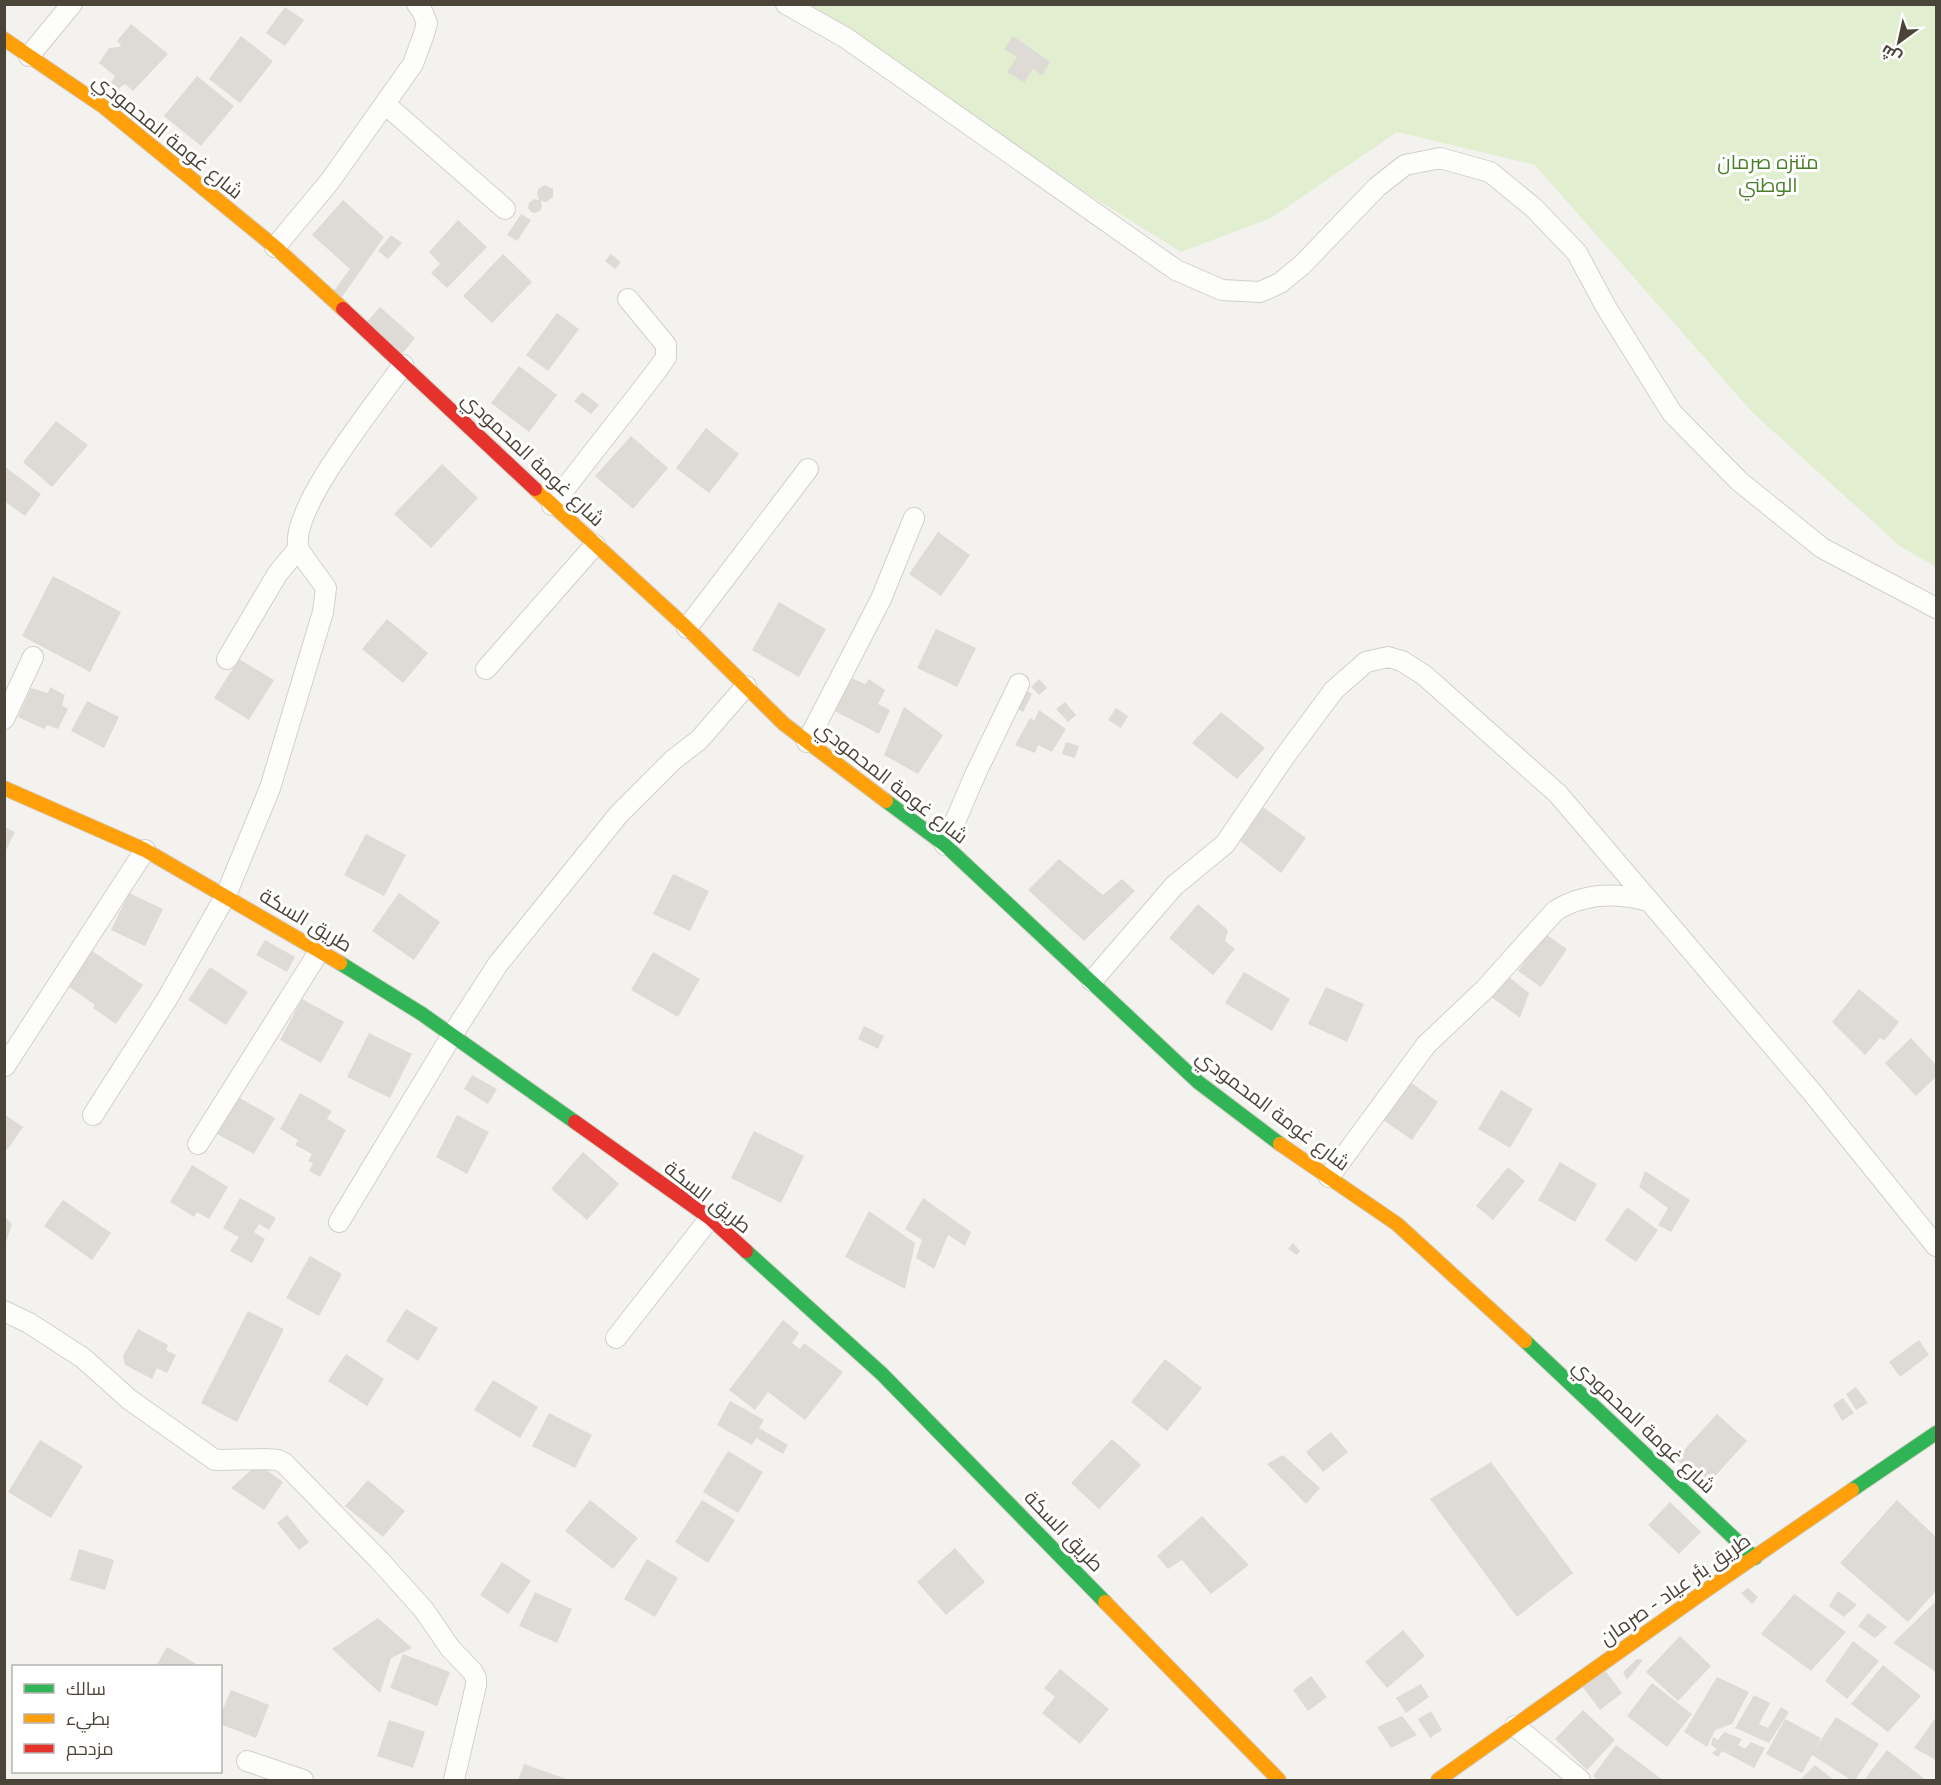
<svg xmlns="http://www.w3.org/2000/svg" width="1941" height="1785" viewBox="0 0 1941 1785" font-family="Montserrat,Cairo,sans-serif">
<rect width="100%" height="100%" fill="#f4f2ee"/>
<path fill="#e1eecf" d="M784,5h1152v562l-35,-20 -148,-134 -218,-248 -138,-33 -126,86 -90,34z"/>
<path fill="#dedbd6" d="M285,7l19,13 -19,26 -19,-13z
M131,24l37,30 -35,37 -8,-7 -7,5 -7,-6 4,-7 -16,-13 10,-15 11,-1 1,-2 -4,-4z
M241,36l32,25 -33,42 -31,-24z
M1013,36l37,26 -8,14 -9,-8 -9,15 -17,-11 10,-15 -13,-8z
M197,76l37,30 -33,40 -37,-30z
M545,185l8,4v8l-7,5 -5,-1 1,6 -2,4 -5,2 -4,-1 -3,-4 1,-5 5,-4 5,1 -2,-6 1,-5z
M343,200l41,37 -42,60 -9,-5 17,-23 -38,-34z
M521,214l10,6 -14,21 -10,-6z
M458,220l29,27 -40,41 -16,-15 9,-9 -11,-12z
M391,235l11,8 -14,16 -10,-8z
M503,254l29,28 -40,41 -29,-27z
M611,254l10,8 -6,7 -10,-8z
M380,307l35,31 -13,16 -36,-31z
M557,313l22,16 -31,42 -22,-16z
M519,366l38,29 -28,37 -38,-29z
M582,392l17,13 -8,9 -17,-13z
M56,421l32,24 -36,42 -29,-25z
M706,428l33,26 -30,39 -33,-25z
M631,436l37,32 -35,41 -38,-33z
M442,464l36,34 -47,50 -37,-34z
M4,466l37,28 -16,22 -21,-15z
M938,532l32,23 -29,41 -32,-22z
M53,576l68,36 -31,60 -68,-36z
M779,602l47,27 -27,48 -47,-27z
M387,619l41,34 -25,30 -41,-34z
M936,629l40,19 -19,39 -40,-19z
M239,659l35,21 -25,40 -35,-22z
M847,676l18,8 4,-5 16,11 -7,14 12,6 -11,24 -48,-25z
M1039,679l8,9 -8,7 -8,-8z
M50,687l15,8 -3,10 6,4 -10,20 -11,-4 -3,4 -26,-12 13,-29 17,5z
M1021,688l11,6 -9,18 -11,-6z
M87,701l32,16 -15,31 -33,-17z
M1065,702l11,13 -8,7 -12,-13z
M904,707l39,28 -25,39 -34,-19z
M1116,708l12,8 -7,12 -13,-8z
M1039,710l27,19 -14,23 -14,-7 -3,8 -20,-8 15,-27 4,3z
M1221,712l44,36 -28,31 -45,-36z
M1066,742l13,4 -4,12 -13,-4z
M1263,807l43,31 -25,35 -42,-33z
M4,827l11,5 -11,22z
M366,834l40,21 -22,41 -40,-21z
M1059,859l44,36 19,-16 13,12 -51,50 -56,-51z
M673,874l36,17 -19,40 -37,-17z
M129,893l34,16 -18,37 -34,-16z
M399,893l41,29 -26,38 -42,-29z
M1198,904l30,26 -3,11 10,8 -22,26 -44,-37z
M1544,933l23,16 -26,38 -23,-16z
M265,940l30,17 -8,15 -31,-17z
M89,949l54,36 -27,39 -23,-16 2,-3 -30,-21z
M653,952l47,27 -22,38 -47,-27z
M210,967l38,25 -22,33 -38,-25z
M1244,972l46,27 -18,32 -47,-28z
M1504,973l25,20 -9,25 -34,-25z
M1326,987l38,17 -17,38 -39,-18z
M1859,989l40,33 -15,19 -4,-3 -15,17 -33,-33z
M302,999l42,23 -23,41 -41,-23z
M864,1026l20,10 -6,13 -20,-10z
M369,1033l43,21 -22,44 -43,-21z
M1911,1038l25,27v12l-20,19 -31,-33z
M472,1075l25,14 -9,15 -24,-15z
M1406,1079l32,23 -26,38 -33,-23z
M1501,1090l32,19 -23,39 -32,-19z
M300,1093l32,18 -5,8 19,11 -26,47 -11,-6 4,-8 -5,-2 4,-7 -17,-9 3,-5 -18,-11z
M238,1097l37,21 -21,36 -37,-20z
M4,1114l19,13 -15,22 -4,-1z
M457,1115l32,17 -22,42 -31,-17z
M754,1131l50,25 -23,47 -50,-25z
M583,1152l36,32 -32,36 -36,-31z
M1560,1162l37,22 -22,38 -37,-22z
M192,1165l36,22 -19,32 -12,-7 -3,5 -24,-15z
M1508,1167l17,14 -32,39 -17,-14z
M1645,1171l45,29 -19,32 -13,-7 10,-17 -29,-21z
M240,1198l36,20 -7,12 -10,-6 -5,8 11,7 -13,24 -22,-12 9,-14 -16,-9z
M923,1198l48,34 -6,14 -17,-11 -14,34 -18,-11 6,-18 -17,-11z
M63,1200l48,33 -19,27 -48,-34z
M1627,1207l31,23 -22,32 -31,-22z
M869,1211l46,32 -10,46 -60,-32z
M6,1218l6,6 -7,21 -1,-25z
M1293,1243l7,8 -3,4 -9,-6z
M310,1256l32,18 -23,42 -33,-18z
M406,1309l32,19 -20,33 -32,-20z
M248,1311l36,18 -47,93 -36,-19z
M783,1320l16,13 -7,10 8,6 4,-6 39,29 -38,48 -37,-28 -13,18 -26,-20z
M138,1329l30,16 -2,5 10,5 -9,18 -10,-5 -5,11 -27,-14 -2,-9z
M1919,1340l10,15 -29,22 -11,-15z
M346,1354l38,25 -17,27 -39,-25z
M1165,1359l37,29 -35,43 -36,-29z
M493,1380l45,27 -18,31 -46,-28z
M1856,1387l12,16 -12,7 -10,-16z
M1843,1398l11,15 -12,8 -9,-16z
M730,1401l34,19 -5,8 29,17 -5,9 -27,-16 -4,7 -35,-20z
M549,1413l43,22 -17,33 -43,-22z
M1717,1414l30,27 -41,45 -30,-27z
M1331,1432l17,20 -25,20 -17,-20z
M1112,1439l29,26 -42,44 -28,-26z
M40,1440l43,26 -32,52 -43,-26z
M728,1451l35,21 -25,41 -35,-21z
M1283,1455l37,33 -14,16 -39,-40z
M1491,1462l82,111 -56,44 -87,-118z
M258,1464l25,18 -19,28 -33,-22z
M368,1480l37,31 -22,26 -38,-31z
M590,1500l48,38 -25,31 -48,-38z
M702,1500l33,20 -27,43 -33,-21z
M1897,1500l39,37v54l-28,31 -68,-59z
M1670,1502l31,30 -22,22 -31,-29z
M287,1515l22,27 -10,8 -22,-27z
M1202,1516l47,49 -38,29 -29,-34 -14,9 -11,-13z
M955,1548l30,34 -39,33 -29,-33z
M79,1549l35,11 -9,30 -35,-10z
M647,1559l31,19 -23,39 -31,-18z
M502,1562l29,19 -23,33 -28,-19z
M1748,1588l10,9 -6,7 -11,-11z
M1838,1591l19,14 -13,12 -15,-11z
M535,1592l37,17 -15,34 -38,-17z
M1794,1594l52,38 -35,39 -50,-37z
M1935,1602l1,1v69l-43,-29z
M1868,1613l19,14 -12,11 -17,-12z
M378,1618l34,30 -21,10 -11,35 -48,-44z
M1403,1630l22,26 -38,32 -22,-26z
M1680,1636l31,30 -33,35 -32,-29z
M1853,1641l26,20 -32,38 -22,-18z
M167,1647l33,19h-44z
M403,1654l47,18 -13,34 -47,-18z
M1637,1659l6,1 -16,20 -4,-8z
M1883,1665l38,31 -33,36 -37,-28z
M1060,1669l49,40 -29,35 -38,-31 13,-16 -11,-9z
M1604,1669l18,24 -22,17 -18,-24z
M1311,1676l16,21 -19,14 -15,-21z
M1717,1677l32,15 -17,32 -17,6 -8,17 -23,-15z
M1652,1683l40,31 -25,33 -40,-31z
M1421,1684l8,13 -23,16 -10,-15z
M231,1690l38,15 -13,33 -36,-14v-8z
M1754,1695l16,8 -11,21 9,4 13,-21 8,5 -20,31 -34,-15z
M1583,1710l32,30 -28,30 -32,-31z
M1431,1711l11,19 -12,8 -12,-19z
M1402,1716l15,19 -26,13 -14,-21z
M1836,1717l43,27 -24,36h-4l-39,-25 -10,18 -36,-19 19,-35 36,19 -6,11z
M1936,1717v43l-22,-12z
M389,1720l36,12 -12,36 -36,-12z
M1724,1732l18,7 -4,6 7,4 6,-7 14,6 -11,20 -32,-17 -4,6 -6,-4 5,-4 -6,-4 2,-8 5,3z
M1616,1745l47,35h-65l-5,-4z
M1887,1750l39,30h-62z
M524,1764l45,16h-51z
M1815,1765l19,15h-34z"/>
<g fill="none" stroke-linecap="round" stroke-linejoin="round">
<defs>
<path id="street" d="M786,4l60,34 330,232 46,20 38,2 20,-9 22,-18 75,-78 28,-22 35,-7 50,14 44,36 43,45 29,54 66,106 67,68 83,67 114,60
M29,56l43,-52
M385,104l120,105
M275,247l55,-66 83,-117 11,-30 3,-11 -5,-12 -5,-7
M552,505l106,-136 8,-12v-12l-38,-46
M687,628l121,-159
M227,659l51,-86 20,-24
M486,669l109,-124
M4,719l29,-62
M807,742l74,-143 33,-81
M945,845l30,-70 44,-91
M1092,981l82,-95 51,-42 60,-88 49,-66 32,-28 22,-5 14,4 22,14 134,119 253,297 125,155
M5,1066l140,-216
M93,1115l74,-116 59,-104 44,-107 53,-176 3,-24c-5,-8 -27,-35 -28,-42 -6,-41 80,-145 105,-181
M198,1144l122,-194
M1329,1177l97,-132 59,-56 70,-78c29,-18 60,-19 93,-10
M339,1222l113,-187 46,-71 121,-150 54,-54 26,-20 47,-54
M4,1311l25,12 54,35 47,42 85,60 51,-1 12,1 6,3 96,98 44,49 26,38 22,23 4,7v7l-22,95
M616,1338l94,-120
M1515,1726l65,54
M247,1761l56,19"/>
<path id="fast" d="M886,801l59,44 253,237 82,62
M340,963l82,51 153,108
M746,1251l136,123 223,228
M1525,1341l230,217
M1852,1490l84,-57"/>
<path id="slow" d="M4,39l100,68 171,140 68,62
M535,489l152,139 97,96 102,77
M4,788l141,62 195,113
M1280,1144l117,80 128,117
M1105,1602l174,178
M1438,1780l267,-189 147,-101"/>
<path id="jam" d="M343,309l192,180
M575,1122l135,96 36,33"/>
</defs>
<use href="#street" stroke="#d2d0cb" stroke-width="22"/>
<use href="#fast" stroke="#d3cfc5" stroke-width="16"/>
<use href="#slow" stroke="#d3cfc5" stroke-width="16"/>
<use href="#jam" stroke="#d3cfc5" stroke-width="16"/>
<use href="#street" stroke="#fdfdfc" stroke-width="20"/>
<use href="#fast" stroke="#30b455" stroke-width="14"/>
<use href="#slow" stroke="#ff9f0a" stroke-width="14"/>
<use href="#jam" stroke="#e5322d" stroke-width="14"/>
</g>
<g text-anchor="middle" stroke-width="6" stroke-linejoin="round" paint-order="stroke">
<g font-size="20" fill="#4b4439" stroke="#fff">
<text transform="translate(168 136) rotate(39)" y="7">شارع غومة المحمودي</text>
<text transform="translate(533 459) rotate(43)" y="7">شارع غومة المحمودي</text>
<text transform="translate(892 782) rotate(38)" y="7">شارع غومة المحمودي</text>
<text transform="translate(306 920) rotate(31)" y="7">طريق السكة</text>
<text transform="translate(1273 1110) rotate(37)" y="7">شارع غومة المحمودي</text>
<text transform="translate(708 1197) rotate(38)" y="7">طريق السكة</text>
<text transform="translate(1644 1426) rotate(43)" y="7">شارع غومة المحمودي</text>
<text transform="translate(1064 1531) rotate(46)" y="7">طريق السكة</text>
<text transform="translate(1675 1589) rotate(-35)" y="7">طريق بئر عياد - صرمان</text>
</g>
<g font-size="20" fill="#4a7f2a" stroke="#fff">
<text x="1768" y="169">متنزه صرمان<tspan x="1768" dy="23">الوطني</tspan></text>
</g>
</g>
<rect width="1941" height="1785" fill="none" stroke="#4b4439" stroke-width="12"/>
<rect x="12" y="1665" width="210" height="108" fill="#ffffff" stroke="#b7b4b0" stroke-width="1.5"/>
<rect x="24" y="1684" width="30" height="9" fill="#30b455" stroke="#b7b4b0" stroke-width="1.5"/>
<text x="66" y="1695" font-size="18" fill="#4b4439">سالك</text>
<rect x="24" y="1714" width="30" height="9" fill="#ff9f0a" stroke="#b7b4b0" stroke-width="1.5"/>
<text x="66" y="1725" font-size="18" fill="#4b4439">بطيء</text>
<rect x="24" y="1744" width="30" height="9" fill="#e5322d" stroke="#b7b4b0" stroke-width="1.5"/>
<text x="66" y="1755" font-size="18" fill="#4b4439">مزدحم</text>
<g transform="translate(1899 42) rotate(213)" stroke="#ffffff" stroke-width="4.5" paint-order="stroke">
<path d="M0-4.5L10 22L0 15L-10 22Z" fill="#4b4439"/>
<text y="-9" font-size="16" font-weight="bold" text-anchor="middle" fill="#4b4439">ش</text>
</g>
</svg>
